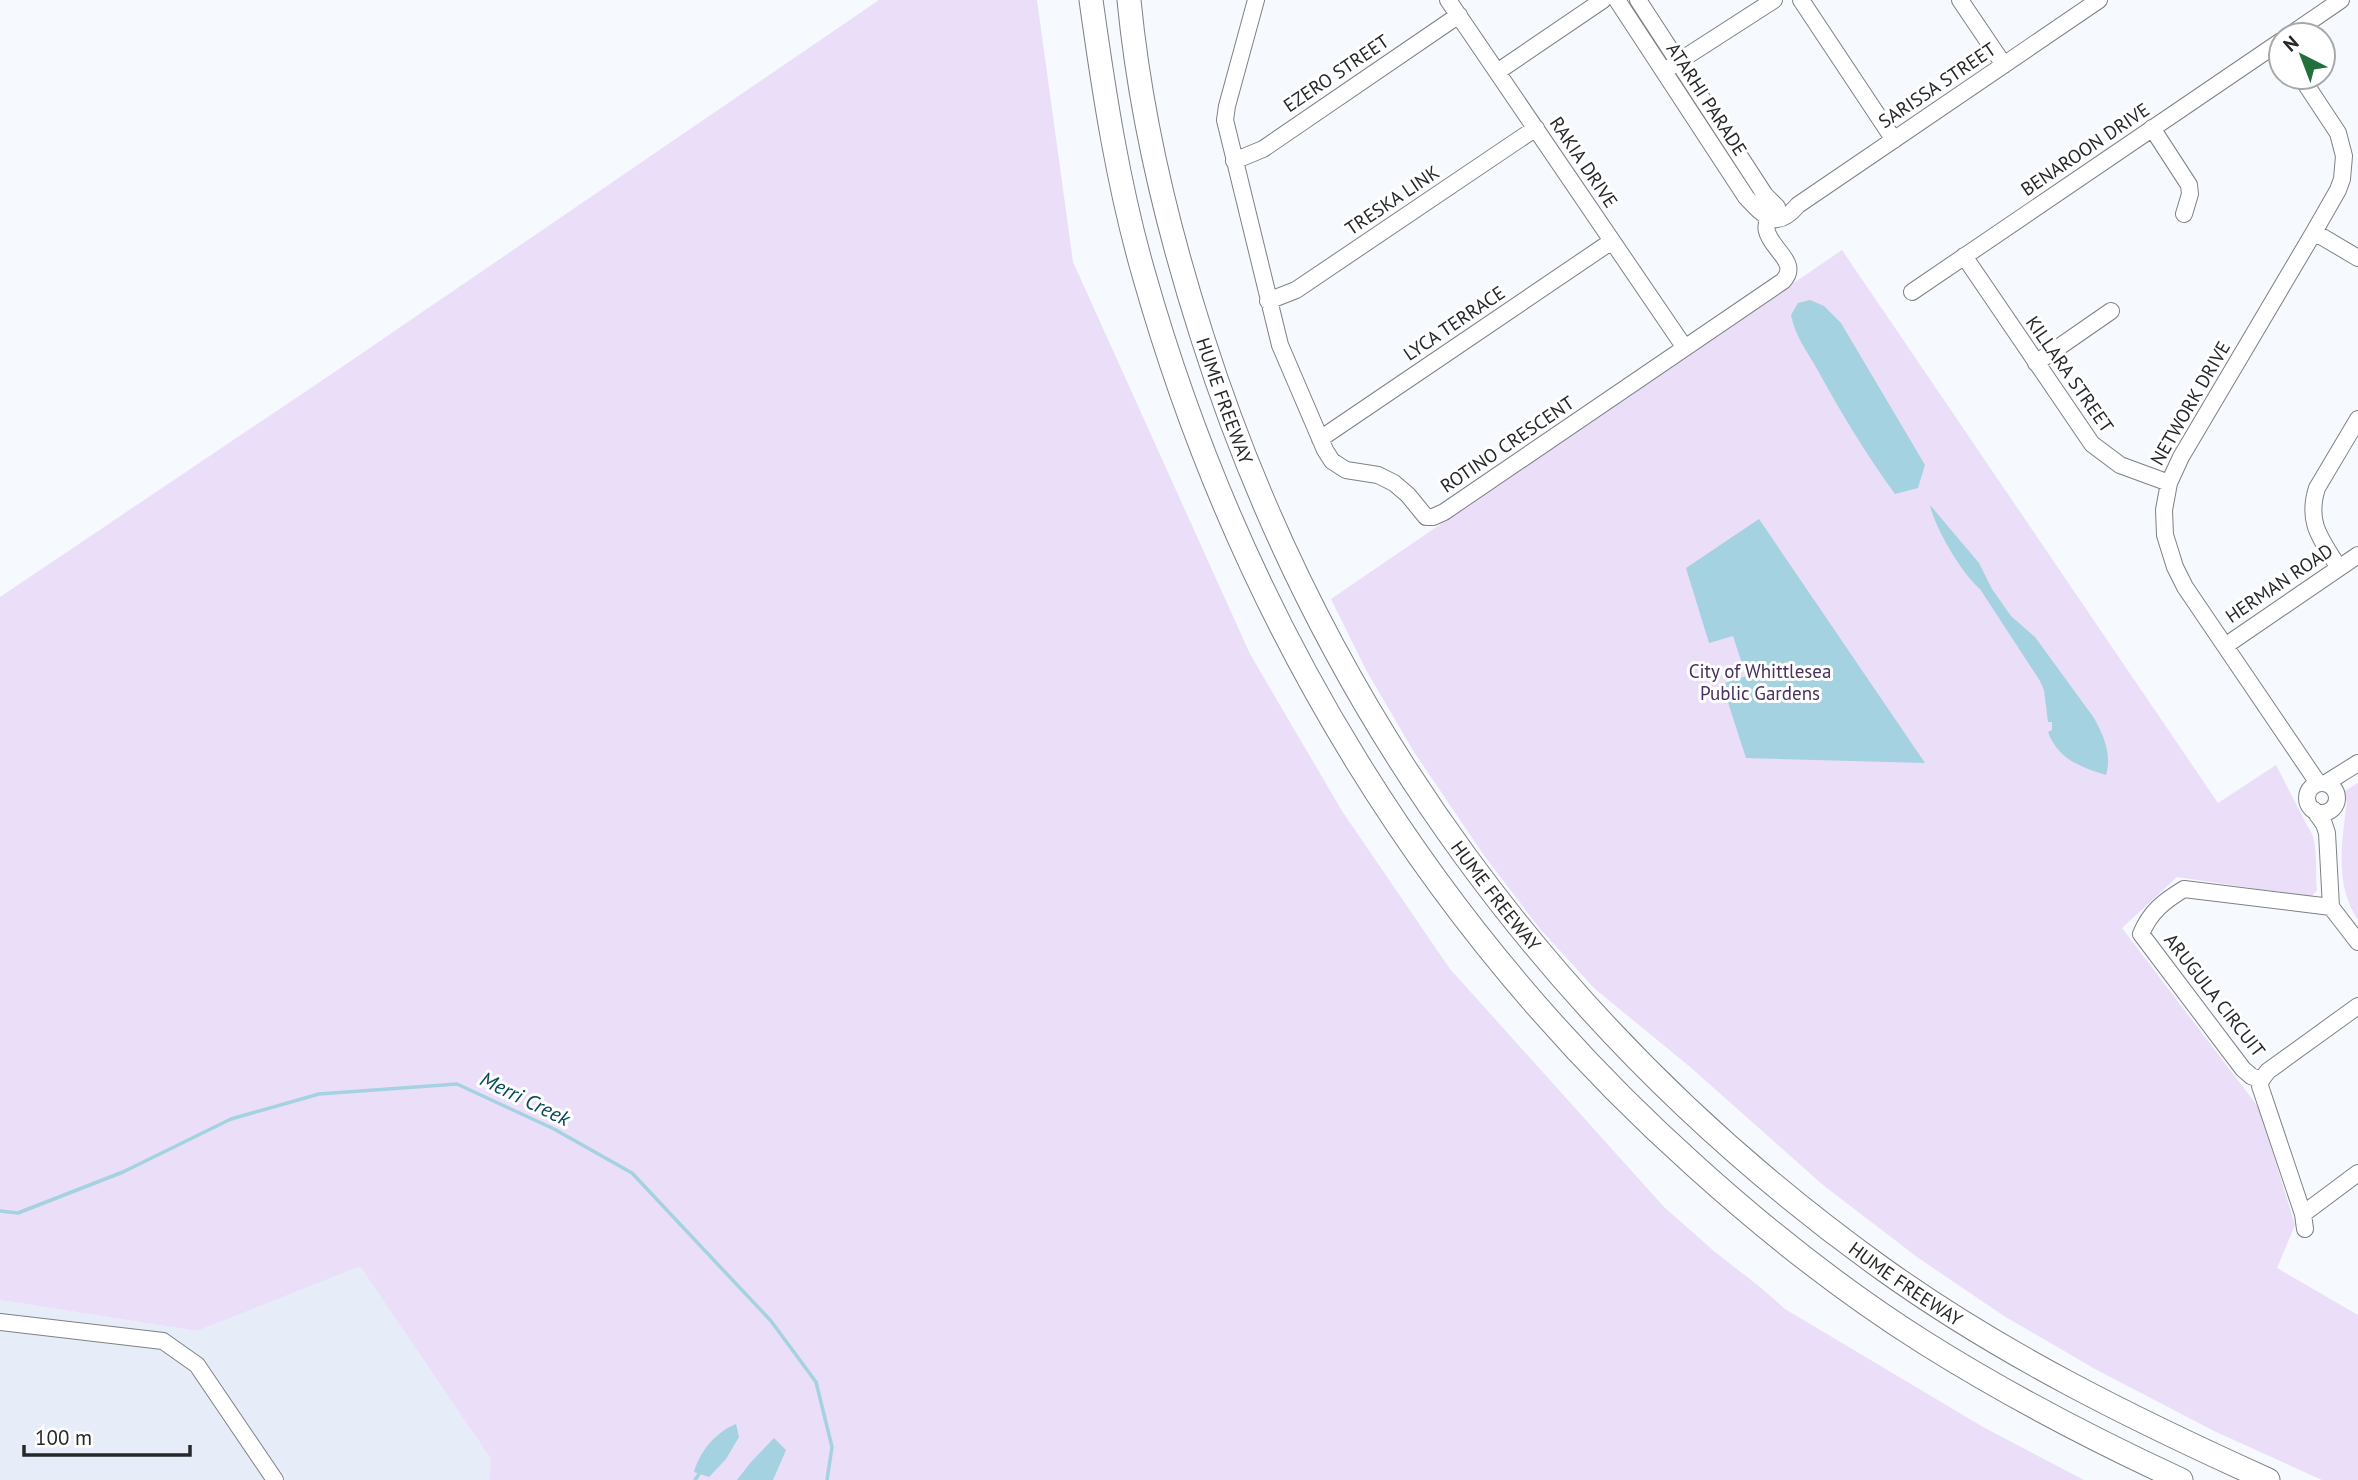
<svg xmlns="http://www.w3.org/2000/svg" width="2358" height="1480" viewBox="0 0 2358 1480" font-family="'PT Sans',sans-serif">
<rect width="100%" height="100%" fill="#f6f9fe"/>
<path fill="#e6edf8" d="M360,1265l131,194 -2,21h-489v-180l197,31z"/>
<path fill="#eadef8" d="M879,0h158l36,262 177,392 92,157 108,158 214,238 51,45 45,35 25,22 198,118 101,53h-1595l2,-21 -131,-193 -163,65 -197,-31v-703l339,-228z
M1842,250l376,553 58,-38 32,62c11,13 7,46 9,63l-6,7 -134,-20 -55,51 137,180 36,117 -18,43 81,47v165h-36l-108,-49 -119,-62 -91,-53 -87,-59 -94,-72 -134,-119 -94,-77 -55,-60 -57,-75 -69,-102 -48,-82 -35,-71z
M2358,783v137c-24,-36 -16,-78 -11,-119l-15,-2z"/>
<path fill="#a4d2e0" d="M1810,300l14,6 17,17 84,142 -7,23 -23,6c-29,-40 -54,-81 -78,-125 -10,-18 -22,-33 -26,-54l7,-12z
M1930,505l49,58 13,26 19,27 24,21 59,81c10,18 18,37 12,57 -26,-8 -48,-16 -58,-43l4,-2v-8h-4l-4,-32 -4,-9 -60,-92c-18,-15 -45,-61 -50,-84z
M1759,519l166,244 -179,-5 -24,-74 24,-8 -13,-40 -24,7 -23,-75z
M736,1424l3,13 -13,22 -17,18 -15,-5c6,-21 22,-40 42,-48z
M774,1438l12,12 -13,30h-36l14,-18z"/>
<g fill="none" stroke-linecap="round" stroke-linejoin="round">
<path stroke="#a4d2e0" stroke-width="3.5" d="M0,1211l18,2 105,-41 108,-53 88,-25 138,-10 97,45 78,44 139,148 45,61 16,65 -5,33
M695,1480l4,-6"/>
<defs>
<path id="minor" d="M1256,0l-29,106 -2,14 55,225 45,105 7,11 14,9 32,5 16,8 14,12 18,22h7l11,-5 339,-231c24,-25 -41,-41 -6,-74
M1448,0l237,348
M1617,0l129,197c19,20 30,34 52,8l301,-205
M1638,0l127,195 12,12
M1801,0l93,140
M1960,0l44,65
M2290,35l51,-35
M1670,67l104,-67
M1497,72l106,-72
M2301,77l37,56 6,23 -2,23 -4,11 -24,42 -133,225 -12,26 -5,27 1,25 10,32 10,20 133,196
M2152,128l37,57 1,9 -6,20
M1234,161l29,-12 196,-134
M2314,232l44,26
M1964,256l128,188 28,21 49,18
M1912,292l369,-251
M1268,301l28,-11 240,-162
M2036,363l75,-52
M1320,439l292,-198
M2339,568c-18,-29 -33,-45 -22,-80l41,-69
M2225,646l133,-91
M2326,783l32,-20
M2307 798a15 15 0 1 1 30 0a15 15 0 1 1-30 0Z
M2314,810l10,14 3,9 4,74 27,35
M2261,1080l-10,-4 -8,-7 -102,-135c9,-22 23,-33 43,-45l147,18
M2303,1214l55,-41
M2305,1229l-2,-15 -43,-128 1,-6 7,-9 90,-65
M0,1322l163,19 34,24 78,115"/>
<g id="highway">
<path d="M1091,0c13,93 27,185 53,275 98,345 284,652 552,892 71,64 148,125 229,176 83,52 167,96 256,137"/>
<path id="s1" d="M1129,0c11,114 38,227 73,336 120,378 357,700 678,931 121,87 253,152 388,213"/>
</g>
</defs>
<use href="#minor" stroke="#7e8084" stroke-width="18"/>
<use href="#highway" stroke="#7e8084" stroke-width="25"/>
<use href="#minor" stroke="#fff" stroke-width="16"/>
<use href="#highway" stroke="#fff" stroke-width="23"/>
</g>
<g text-anchor="middle" stroke-width="6" stroke-linejoin="round" paint-order="stroke">
<g font-size="19" fill="#262729" stroke="#fff">
<text transform="translate(1336 73) rotate(-34)" y="7">EZERO STREET</text>
<text transform="translate(1937 85) rotate(-34)" y="7">SARISSA STREET</text>
<text transform="translate(1707 99) rotate(57)" y="7">ATARHI PARADE</text>
<text transform="translate(2085 149) rotate(-34)" y="7">BENAROON DRIVE</text>
<text transform="translate(1584 162) rotate(56)" y="7">RAKIA DRIVE</text>
<text transform="translate(1392 200) rotate(-34)" y="7">TRESKA LINK</text>
<text transform="translate(1454 323) rotate(-34)" y="7">LYCA TERRACE</text>
<text transform="translate(2070 374) rotate(55)" y="7">KILLARA STREET</text>
<text dy="7" stroke="none"><textPath href="#s1" startOffset="413">HUME FREEWAY</textPath></text>
<text transform="translate(2190 403) rotate(-60)" y="7">NETWORK DRIVE</text>
<text transform="translate(1507 444) rotate(-34)" y="7">ROTINO CRESCENT</text>
<text transform="translate(2279 583) rotate(-34)" y="7">HERMAN ROAD</text>
<text dy="7" stroke="none"><textPath href="#s1" startOffset="980">HUME FREEWAY</textPath></text>
<text transform="translate(2215 995) rotate(52)" y="7">ARUGULA CIRCUIT</text>
<text dy="7" stroke="none"><textPath href="#s1" startOffset="1547">HUME FREEWAY</textPath></text>
</g>
<g font-size="19" fill="#472f5e" stroke="#fff">
<text x="1760" y="678">City of Whittlesea<tspan x="1760" dy="22">Public Gardens</tspan></text>
</g>
<g font-size="21" font-style="italic" fill="#074b5a" stroke="#fff">
<text transform="translate(525 1099) rotate(26)" y="7">Merri Creek</text>
</g>
</g>
<g transform="translate(2302 56) rotate(318)"><circle r="33" fill="#ffffff" stroke="#a8a9a9" stroke-width="2"/>
<path d="M0-5L12 26L0 18L-12 26Z" fill="#226f3e"/>
<text y="-10" font-size="19" font-weight="bold" text-anchor="middle" fill="#262729">N</text>
</g>
<path d="M24 1445v10h166v-10" fill="none" stroke="#262729" stroke-width="3.5"/>
<text x="35" y="1445" font-size="21" fill="#262729" stroke="#ffffff" stroke-width="5" paint-order="stroke">100 m</text>
</svg>
